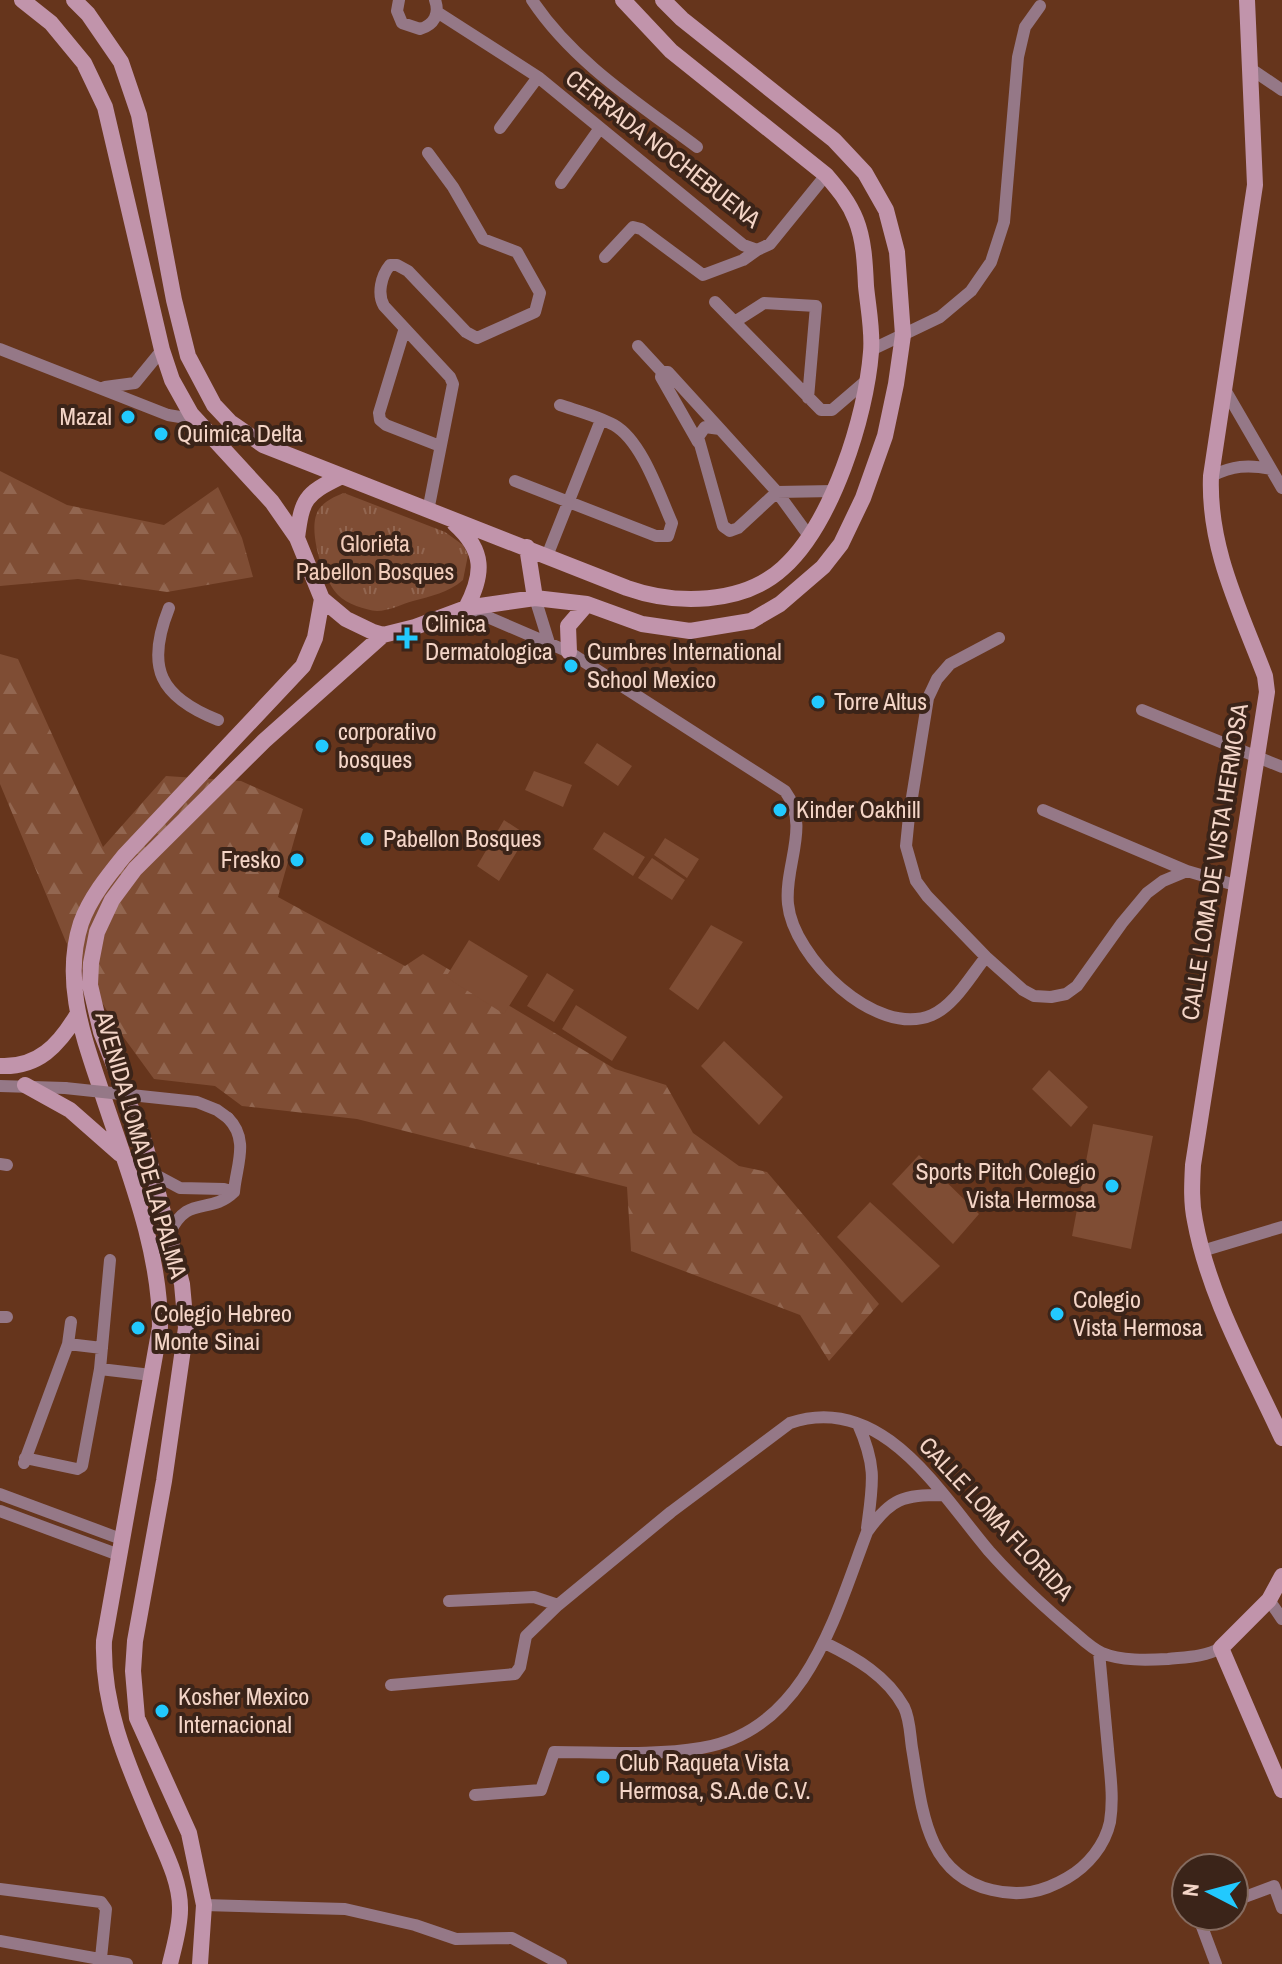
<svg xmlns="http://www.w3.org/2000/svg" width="1282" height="1964" viewBox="0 0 1282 1964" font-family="'Archivo Narrow',sans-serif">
<defs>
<pattern id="forest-firs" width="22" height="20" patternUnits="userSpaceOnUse" patternTransform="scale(2)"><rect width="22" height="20" fill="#7f4d34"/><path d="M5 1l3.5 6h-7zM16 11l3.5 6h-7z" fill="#926650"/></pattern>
<pattern id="park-tufts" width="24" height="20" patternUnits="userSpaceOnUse" patternTransform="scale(2)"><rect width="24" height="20" fill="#7f4d34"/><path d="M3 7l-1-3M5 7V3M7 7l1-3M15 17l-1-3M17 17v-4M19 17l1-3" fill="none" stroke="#926650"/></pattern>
</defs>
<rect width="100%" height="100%" fill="#66351c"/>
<path fill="url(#forest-firs)" d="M0,471l67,34 97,20 54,-38 24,51 11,39 -86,15 -89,-13 -78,7z
M0,654l18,5 85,188 63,-71 75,5 62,28 -25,88 127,69 18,-12 192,115 51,16 27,48 46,33 28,6 112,132 -50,57 -29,-46 -169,-64 -4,-64 -270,-68 -115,-13 -27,-20 -61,-7 -35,-48 -53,-89 -66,-158z"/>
<path fill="url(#park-tufts)" d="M344,493l101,39 18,13 5,10 -5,25c-15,13 -32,16 -50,21 -11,3 -24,10 -36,10 -12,-1 -30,-7 -39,-16 -15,-15 -32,-67 -19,-86 6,-8 16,-13 25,-16z"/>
<path fill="#7f4d34" d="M597,743l35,23 -14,20 -34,-23z
M534,771l38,14 -9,22 -38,-17z
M504,820l23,15 -28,46 -22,-15z
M604,832l41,25 -12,19 -40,-27z
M665,838l34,21 -12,19 -33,-23z
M652,858l33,22 -13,20 -34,-22z
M711,925l32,17 -45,68 -29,-21z
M469,940l59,36 -24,38 -58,-37z
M547,973l27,17 -20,32 -27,-16z
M576,1005l51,32 -15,24 -50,-32z
M724,1041l59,56 -24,28 -58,-59z
M1049,1070l39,37 -17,20 -39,-38z
M1093,1124l60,12 -22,113 -59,-13z
M919,1155l60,59 -26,30 -61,-60z
M870,1202l70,64 -38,37 -65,-66z"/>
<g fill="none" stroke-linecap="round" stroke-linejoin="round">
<path stroke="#957887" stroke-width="12" d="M399,0l-2,11 5,12 18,6c14,-4 20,-15 15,-29
M532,0c41,62 106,103 165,147
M437,12l101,65 205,168 14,5 13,-6 56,-69
M1251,69l31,21
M500,128l38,-51
M428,153l25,34 30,52 34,13 23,41 -5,19 -58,26 -11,-6 -58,-61 -11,-6h-7c-9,11 -13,29 -6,41l66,71 3,7 -25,127
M561,183l39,-55
M605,257l28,-30 8,2 62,46 40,-15 14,-10
M715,302l106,108h11l35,-30
M736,321l28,-18 52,3 -8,92
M404,331l-25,82 1,7 6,5 54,21
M638,346l24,26
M0,349l168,66 12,2 11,-3
M871,350l69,-33 31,-26 20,-29 13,-40 14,-165 7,-30 15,-21
M105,387l30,-4 27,-33
M1224,388l58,100
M698,442l-37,-65 1,-5h6l52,57
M1211,476c22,-10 36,-12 60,-7
M515,481l141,55h12l4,-13c-13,-29 -30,-82 -58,-98 -16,-9 -36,-14 -54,-20
M809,536l-32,-44 -57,-63 -15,-2 -7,10 25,89 7,5 8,-3 39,-36 57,-1
M547,556l54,-136
M535,598l14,45
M169,608c-24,60 -9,89 49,112
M469,609l100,43 216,139c26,35 -1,74 3,113 5,53 88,135 144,111 23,-10 39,-40 54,-58
M999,638l-49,26 -13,15 -9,19 -19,118 -3,30 10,35 11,15 59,61 37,33 11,6 17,1 15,-3 11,-8 45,-63 25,-30 16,-12 24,-10 48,14
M1142,710l140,57
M1043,810l144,61
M0,1086l65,2
M0,1164l7,1
M152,1173l28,15 44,1 10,3
M169,1234c19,-41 40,-18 65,-42 2,-26 16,-52 -6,-74
M1202,1251l80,-24
M0,1317h7
M68,1344l34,4
M100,1369l51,6
M858,1424c19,43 15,59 9,104
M25,1458l52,11 5,-3 18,-97 10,-109
M24,1463l44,-119 3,-22
M0,1494l121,45
M0,1511l119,44
M1269,1600l13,19
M449,1601l85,-4 24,8
M825,1643c31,15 62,33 79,64 6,12 6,28 8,41 10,58 12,126 80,142 28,7 51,2 75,-12 21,-12 38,-33 43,-56 4,-25 0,-49 -2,-73 -3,-32 -6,-64 -9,-97
M391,1685l124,-11 5,-7 6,-31 32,-31 113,-93 119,-89c92,-31 149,69 199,128 24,27 52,53 79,76 10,8 22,21 34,26 19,8 45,7 66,6 18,-2 36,-2 53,-11
M475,1795l66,-5 13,-38c49,0 99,4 147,-4 105,-17 134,-132 166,-216 24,-34 36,-37 76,-37
M0,1889l101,13 5,7 -5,49
M1234,1901l40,-15 8,22
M204,1905l141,4 70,16 41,14 56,-1 49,26
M1198,1916l18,48
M0,1941l127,23"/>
<path stroke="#c194ab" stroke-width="16" d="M22,0l29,23 33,40 21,44 57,243 10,30 19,34 81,88 25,36 25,61 24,20 27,13 10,3 32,-8 51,-19 69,-10 52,6 55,20 48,7 61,-10 29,-17 43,-37 18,-23 22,-46 22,-62 11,-52 7,-49 -6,-83 -11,-42 -21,-37 -31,-33 -152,-121 -19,-19
M74,0l14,14 33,48 18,53 35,185 14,56 26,49 16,17 33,23 364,143c48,17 116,17 156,-20 49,-44 83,-151 88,-216 2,-21 -3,-45 -5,-66 -1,-22 -2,-46 -10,-66 -7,-18 -18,-31 -30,-45l-155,-124 -48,-51
M1247,0l8,185 -44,291c-3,72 29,134 54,200l2,16 -74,473c-1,19 -2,37 2,56 14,76 55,147 87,217
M455,524c30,27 29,50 11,84
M297,538c5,-39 8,-44 43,-61
M527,547l8,51
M569,652l-1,-26 19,-22
M0,1066c38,2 59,-21 77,-51
M25,1085l45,25 50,44
M1282,1576l-13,24 -48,48 61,142
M170,1964c4,-17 10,-37 10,-54 1,-31 -19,-65 -30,-93 -25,-58 -48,-113 -46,-176l56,-314c0,-77 -31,-153 -55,-225 -19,-59 -44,-117 -24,-179 9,-25 26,-46 43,-67l179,-190 12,-28 7,-39
M200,1964l4,-59 -15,-72 -52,-115 -4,-47 2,-30 29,-160 22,-153 -4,-44 -37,-140 -44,-112 -11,-47 1,-22 6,-31 15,-32 23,-31 129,-128 119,-106"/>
<path stroke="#957887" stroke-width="12" d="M65,1088l132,14 20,8 11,8"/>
</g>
<g fill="#22c9fe" stroke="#3b2419" stroke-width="3">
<circle cx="128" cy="417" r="8"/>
<circle cx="161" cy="434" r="8"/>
<path d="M403 626h8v8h8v8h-8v8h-8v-8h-8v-8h8z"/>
<circle cx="571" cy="666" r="8"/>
<circle cx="818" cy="702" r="8"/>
<circle cx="322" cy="746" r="8"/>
<circle cx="780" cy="810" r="8"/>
<circle cx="367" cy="839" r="8"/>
<circle cx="297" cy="860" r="8"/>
<circle cx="1112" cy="1186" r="8"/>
<circle cx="1057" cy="1314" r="8"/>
<circle cx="138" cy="1328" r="8"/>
<circle cx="162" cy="1711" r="8"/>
<circle cx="603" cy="1777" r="8"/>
</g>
<g text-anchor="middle" stroke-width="8" stroke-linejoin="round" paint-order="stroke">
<g font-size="24" fill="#f4d5c7" stroke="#3b2419">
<text transform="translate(663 149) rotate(38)" y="8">CERRADA NOCHEBUENA</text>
<text transform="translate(1215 862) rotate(-81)" y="8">CALLE LOMA DE VISTA HERMOSA</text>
<text transform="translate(141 1145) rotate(74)" y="8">AVENIDA LOMA DE LA PALMA</text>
<text transform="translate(996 1519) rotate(47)" y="8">CALLE LOMA FLORIDA</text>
</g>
<g font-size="24" fill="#f4d5c7" stroke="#3b2419" text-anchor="start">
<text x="112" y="425" text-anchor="end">Mazal</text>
<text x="177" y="442">Quimica Delta</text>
<text x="425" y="632">Clinica<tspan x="425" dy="28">Dermatologica</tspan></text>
<text x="587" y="660">Cumbres International<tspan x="587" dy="28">School Mexico</tspan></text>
<text x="834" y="710">Torre Altus</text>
<text x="338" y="740">corporativo<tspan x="338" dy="28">bosques</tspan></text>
<text x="796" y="818">Kinder Oakhill</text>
<text x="383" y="847">Pabellon Bosques</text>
<text x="281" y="868" text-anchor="end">Fresko</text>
<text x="1096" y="1180" text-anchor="end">Sports Pitch Colegio<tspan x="1096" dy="28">Vista Hermosa</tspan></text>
<text x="1073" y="1308">Colegio<tspan x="1073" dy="28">Vista Hermosa</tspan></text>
<text x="154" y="1322">Colegio Hebreo<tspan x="154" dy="28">Monte Sinai</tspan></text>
<text x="178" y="1705">Kosher Mexico<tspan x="178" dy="28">Internacional</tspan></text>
<text x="619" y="1771">Club Raqueta Vista<tspan x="619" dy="28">Hermosa, S.A.de C.V.</tspan></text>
</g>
<g font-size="24" fill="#f2cdbb" stroke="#3b2419">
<text x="375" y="552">Glorieta<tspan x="375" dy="28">Pabellon Bosques</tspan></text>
</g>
</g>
<g transform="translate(1210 1892) rotate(276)"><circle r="38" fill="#3b2419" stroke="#856b5f" stroke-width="2"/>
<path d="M0-6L14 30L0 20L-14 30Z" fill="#22c9fe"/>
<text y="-12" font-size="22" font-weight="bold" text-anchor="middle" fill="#f4d5c7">N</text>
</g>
</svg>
